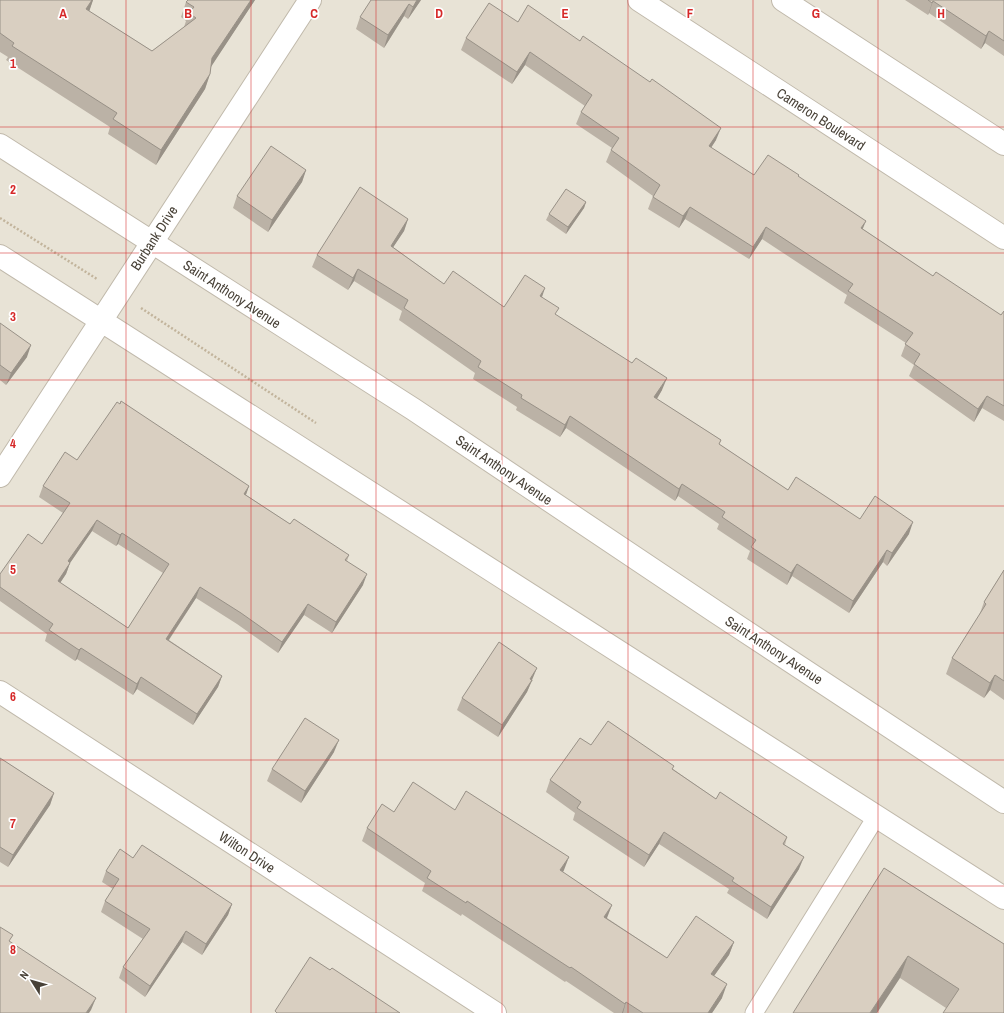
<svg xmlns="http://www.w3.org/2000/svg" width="1004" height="1013" viewBox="0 0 1004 1013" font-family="'Archivo Narrow',sans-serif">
<rect width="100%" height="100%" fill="#f4f1e8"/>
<path fill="#e8e3d6" d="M0,0h1004v1013h-1004z"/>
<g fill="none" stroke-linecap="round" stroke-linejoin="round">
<defs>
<path id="lane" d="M754,1013l122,-196"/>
<path id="street" d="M639,0l365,238
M783,0l221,144
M0,145l413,264 303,203 288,190
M0,256l1004,642
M0,476l310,-476
M0,692l495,321"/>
</defs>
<use href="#lane" stroke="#c0b9ab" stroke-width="19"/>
<use href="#street" stroke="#c0b9ab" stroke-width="24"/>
<path stroke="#c2b49c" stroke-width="2.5" stroke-dasharray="2 2" stroke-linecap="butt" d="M0,218l97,61
M141,308l175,115"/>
<use href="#lane" stroke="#fff" stroke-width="17"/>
<use href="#street" stroke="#fff" stroke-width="22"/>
</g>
<path fill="#bbb2a6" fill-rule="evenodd" d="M0,0h93l-4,11 63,40 32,-24 2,-6 -5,-4 5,-15 69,-2 -44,66 -1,8 -5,15 -49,76 -48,-31 2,-7 -104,-67 2,-3 -8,-5z
M421,0l-13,19 -4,-3 -20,32 -28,-19 4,-12z
M905,0h99v56l-19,-13 -4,6 -52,-36 -1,2z
M518,22l198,118 -5,8 43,27h45l-1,1 65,53 70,47 68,39 3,-4v110l-22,-13 -8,14 -65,-46 5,-11 -13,-9 5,-13 -62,-40 3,-8 -85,-56 -13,20 -64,-40 -6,9 -31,-19 5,-13 -47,-34 5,-12 1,-2 -36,-24 5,-12 4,-6 -60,-41 -13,19 -51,-34 5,-12z
M306,170l-4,12 -34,50 -35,-24 4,-12z
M586,202l-2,6 -18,26 -20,-14 3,-6z
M408,219l-4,12 -11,16 51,37 60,23 38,-10 14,18 106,75 -5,9 64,41 -2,4 69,46 72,29 49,15 -22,32 -4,-4 -34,51 -57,-37 -5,9 -40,-26 3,-8 -33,-22 2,-5 -41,-28 -3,5 -109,-73 -6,9 -44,-27 1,-3 -44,-28 2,-6 -76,-53 3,-9 -48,-30 -6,9 -36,-23 5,-12z
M0,323l27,34 -21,28 -6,-5z
M77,460l172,26 -3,9 44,29 59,31 -2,6 16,24 -31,48 -28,-18 -26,38 -41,-29 -41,-26 -27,42 53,36 -4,11 -25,38 -56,-36 -4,6 -56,-36 -2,2 -30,-20 2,-7 -47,-33v-27l42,-30 21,-31 -24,-16 4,-11zM92,531l24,15 2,-2 45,29 -35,55 -68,-45 6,-9 4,-11z
M1004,570v130l-14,-10 -6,8 -38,-24 6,-16 27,-42 5,-14z
M533,680l-2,3 -4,9 -29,45 -41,-27 5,-12z
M591,745l82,24 43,30 71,38 -2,8 14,24 -32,50 -40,-26 2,-4 -70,-45 -15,23 -71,-47 2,-7 -29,-21 4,-12z
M334,752l-33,51 -34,-22 5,-12z
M0,758l54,35 -4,12 -42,62 -8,-5z
M455,810l109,60 -1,2 44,46 60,40 67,-16 -5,13 -15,21 8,22 -10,15h-98l-48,-32 -1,1 -103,-68 -1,2 -39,-25 3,-8 -63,-42 5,-13 27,-16z
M133,858l99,46 -4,11 -26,40 -20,-13 -37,55 -26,-19 4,-11 20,-28 -42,-27 4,-11 8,-12 -11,-7 4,-11z
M884,868l120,76 -58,64 -46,-30z"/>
<path fill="#989187" d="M92,0h1l-4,12 -3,-3z
M251,0h4l-48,73 5,-15z
M417,0h4l-13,19 5,-12z
M933,1l-4,12 -1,2 4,-12z
M409,4l-5,12 -20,32 4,-13z
M989,31l-4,12 -4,6 5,-13z
M530,52l-5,13 -13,19 5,-12z
M210,74l-5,15 -49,76 5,-15z
M721,128l-5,12 -12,18 5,-12z
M306,170l-4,12 -34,50 4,-12z
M586,202l-2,6 -18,26 2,-7z
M690,207l-5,12 -6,9 4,-12z
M408,219l-4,12 -18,27 5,-12z
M866,221l-5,12v-5z
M766,227l-4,12 -13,20 4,-12z
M358,269l-4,12 -6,9 5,-12z
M545,288l-4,12 -1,-4z
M31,345l-4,12 -21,28 5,-12z
M667,378l-5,12 -12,20 4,-13z
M987,396l-5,12 -8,14 4,-13z
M570,416l-4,12 -6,9 5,-12z
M682,484l-4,12 -3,5 4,-12z
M249,486l-4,11 -1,-3z
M97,520l-5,11 -22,32 -4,11 -12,18 4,-11 10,-20z
M913,522l-4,12 -22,32 5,-13z
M122,533l-4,11 -2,2 4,-11z
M887,550l-4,12 -34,51 4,-12z
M797,564l-5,12 -5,9 4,-12z
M367,574l-4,11 -31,48 4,-11z
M200,587l-4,11 -34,52 4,-11z
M308,604l-4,11 -26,38 4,-11z
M81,648l-4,11 -2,2 4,-11z
M537,668l-10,24 -29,45 4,-12 28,-46z
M995,675l-5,15 -6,8 6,-15z
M222,676l-4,11 -25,38 4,-11z
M141,677l-4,12 -4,6 4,-11z
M339,740l-5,12 -33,51 4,-12z
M54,793l-4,12 -42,62 5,-12z
M664,832l-5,12 -15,23 5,-12z
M569,857l-5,13 -9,14 5,-14z
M804,857l-5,12 -32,50 4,-12z
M232,904l-4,11 -26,40 4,-11z
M612,905l-5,13 -7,12 4,-13z
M186,931l-4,11 -37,55 5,-11z
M734,942l-5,13 -23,32 5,-13z
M908,956l-8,22 -23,35h-7z
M727,984l-5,14 -10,15h-4z
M96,998l-5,12 -2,3h-3z
M626,1002l-3,11h-1l3,-9z"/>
<path fill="#d9cfc1" stroke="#989187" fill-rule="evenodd" d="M0,0h92l-6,9 66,42 44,-33 -7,-5 5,-6 -8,-5 2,-2h63l-39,58 -2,16 -49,76 -48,-31 4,-6 -105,-67 2,-3 -14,-10z
M371,0h46l-4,7 -4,-3 -21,31 -28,-18z
M928,0h76v41l-15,-10 -3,5 -53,-35 -1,2z
M489,3l29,19 10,-17 52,36 3,-5 67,46 2,-3 69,49 -12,18 45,29 14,-20 31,20 -1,1 68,45 -5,7 72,48 3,-4 65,43 3,-4v95l-17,-10 -9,13 -64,-45 6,-10 -15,-10 8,-11 -65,-42 5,-7 -87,-57 -13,20 -63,-40 -7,9 -30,-19 7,-12 -49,-35 8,-12 -38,-26 11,-17 -62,-43 -13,20 -51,-34z
M271,146l35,24 -34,50 -35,-24z
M360,187l48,32 -17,27 53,38 9,-13 51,36 21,-32 20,13 -5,8 19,12 -4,6 77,49 4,-5 31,20 -13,19 67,43 -2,4 69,46 8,-13 64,42 15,-23 38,26 -21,31 -5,-3 -34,51 -56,-37 -6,9 -40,-26 5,-7 -34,-23 3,-5 -43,-28 -3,5 -109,-73 -5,9 -44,-27 1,-3 -44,-28 3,-6 -77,-53 4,-8 -50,-31 -5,9 -36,-23z
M566,189l20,13 -18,25 -19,-13z
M0,323l31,22 -20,28 -11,-8z
M121,401l128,85 -5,8 46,30 4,-5 55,36 -4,5 22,14 -31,48 -28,-18 -26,38 -41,-29 -41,-26 -34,52 56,37 -25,38 -56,-37 -4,7 -56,-36 -2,2 -30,-20 4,-6 -53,-37v-13l28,-40 14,10 28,-41 -27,-17 22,-34 12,8 40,-58 3,2zM97,520l23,15 2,-2 47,31 -41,64 -70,-47 12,-18 -2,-2z
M1004,570v111l-9,-6 -5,8 -38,-25 34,-54 -2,-2z
M499,642l38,26 -7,11 2,1 -30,45 -40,-27z
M305,718l34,22 -34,51 -33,-22z
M608,721l66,45 -2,3 44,30 4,-7 67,45 -4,7 21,13 -33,50 -39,-26 2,-3 -70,-46 -15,23 -72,-47 4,-6 -31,-22 30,-42 11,7z
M0,758l54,35 -41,62 -13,-8z
M413,782l42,28 11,-19 103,66 -9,13 52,35 -8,12 63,41 29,-42 38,26 -23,32 16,10 -19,29h-65l-17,-11 -1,2 -54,-37 -1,1 -103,-67 -1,2 -39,-25 4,-7 -64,-43 15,-24 12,8z
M142,845l90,59 -26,40 -20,-13 -36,55 -27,-19 27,-38 -45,-28 14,-22 -13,-8 14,-22 13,9z
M884,868l120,76v69h-61l16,-24 -51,-33 -38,57h-77z
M0,927l13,8 -4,6 87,57 -10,15h-86z
M310,957l20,13 2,-2 68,45h-123l-2,-2z"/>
<path fill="none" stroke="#d62828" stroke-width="1" stroke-opacity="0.55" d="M126,0v1013M251,0v1013M376,0v1013M502,0v1013M628,0v1013M753,0v1013M878,0v1013M0,127h1004M0,253h1004M0,380h1004M0,506h1004M0,633h1004M0,760h1004M0,886h1004"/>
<g text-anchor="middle" stroke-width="3.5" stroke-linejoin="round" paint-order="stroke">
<g font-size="14" fill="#484137" stroke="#fff">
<text transform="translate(821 119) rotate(33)" y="5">Cameron Boulevard</text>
<text transform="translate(154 238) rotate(-57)" y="5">Burbank Drive</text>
<text transform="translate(232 294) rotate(33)" y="5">Saint Anthony Avenue</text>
<text transform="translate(504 470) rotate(34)" y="5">Saint Anthony Avenue</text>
<text transform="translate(774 650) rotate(33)" y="5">Saint Anthony Avenue</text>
<text transform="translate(247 852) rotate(33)" y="5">Wilton Drive</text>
</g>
</g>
<g font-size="13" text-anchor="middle" font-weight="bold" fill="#d62828" stroke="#fff" stroke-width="3.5" stroke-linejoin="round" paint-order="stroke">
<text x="63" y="18">A</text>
<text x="188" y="18">B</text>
<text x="314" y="18">C</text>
<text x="439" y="18">D</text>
<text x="565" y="18">E</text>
<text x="690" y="18">F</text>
<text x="816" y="18">G</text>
<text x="941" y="18">H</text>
<text x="13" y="68">1</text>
<text x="13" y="194">2</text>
<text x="13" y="321">3</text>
<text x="13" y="448">4</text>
<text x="13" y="574">5</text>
<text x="13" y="701">6</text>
<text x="13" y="828">7</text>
<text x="13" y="954">8</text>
</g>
<g transform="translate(32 981) rotate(307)" stroke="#ffffff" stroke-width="3" paint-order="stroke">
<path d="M0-3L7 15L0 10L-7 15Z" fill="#484137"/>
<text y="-6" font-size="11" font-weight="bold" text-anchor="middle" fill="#484137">N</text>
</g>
</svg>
